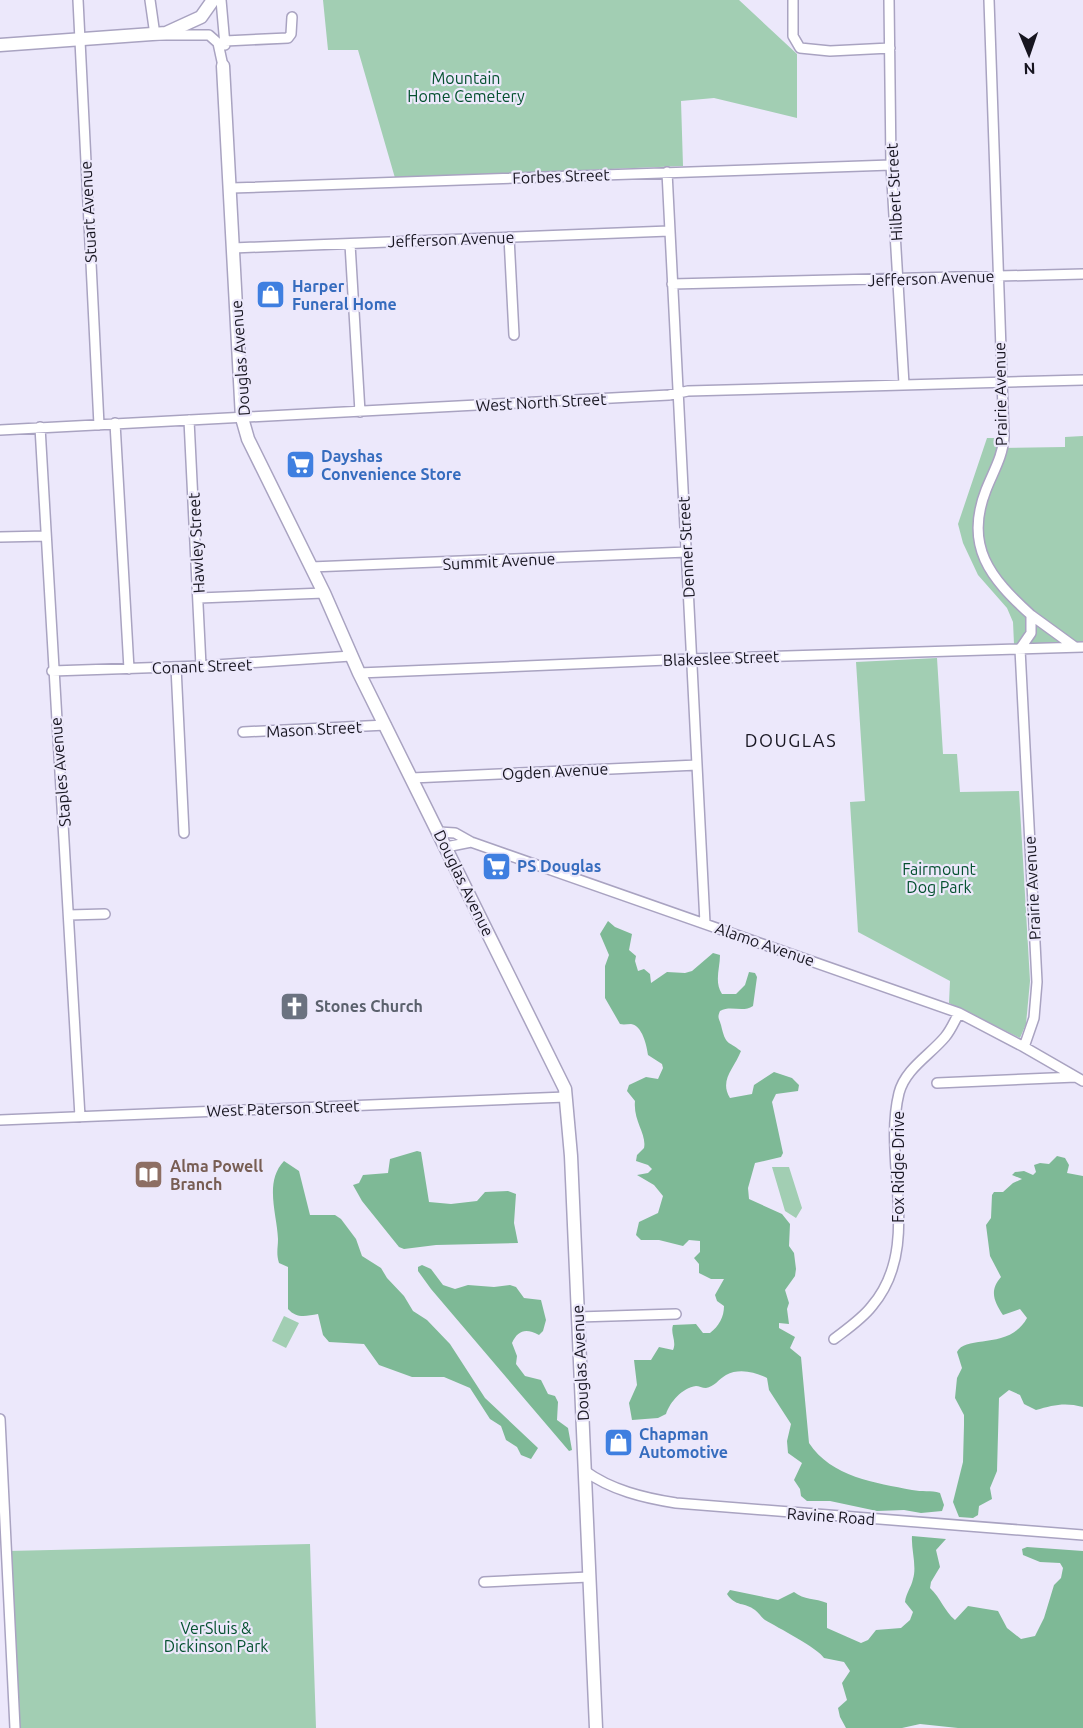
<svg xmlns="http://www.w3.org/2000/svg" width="1083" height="1728" viewBox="0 0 1083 1728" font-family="Ubuntu,sans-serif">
<rect width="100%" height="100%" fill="#ece8fb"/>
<path fill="#a2ceb3" d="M323,0h416l58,54v64l-83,-20 -33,3 2,65 -288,12 -37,-128h-30z
M1083,436v207l-69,1 -1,-22 -6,-14 -29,-33 -15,-32 -5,-19 29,-86h11v10l67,-1v-10z
M937,658l6,96h14l3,38 59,-1 11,190 -4,43 -6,14 -71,-35 1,-22 -92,-49 -8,-130 15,-1 -9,-139z
M772,1167h17l13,41 -6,10 -11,-7z
M284,1316l15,7 -13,25 -14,-7z
M310,1544l6,184h-301l-7,-177z"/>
<path fill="#7eb996" d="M608,921l7,6 17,7 -3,16 7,6 -1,5 3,10 6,-2 6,5 1,9 16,-11 18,1 7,-2 21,-18 7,2c0,13 -6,27 2,39h14l9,-9 4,-13 6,1 2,4 -4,29c-10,7 -22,-1 -33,5 -3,7 -1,7 1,14 5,21 6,15 20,26 -7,18 -22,29 -11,47l22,-4 2,-9 20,-13 18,6 7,7 -1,6 -22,3 -4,8 11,51 -2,4 -26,6 -7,25 1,11 33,15 8,10 -1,22 5,7 2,16 -1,7 -10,14 4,13 -2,6 2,15 -10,-1v5l16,9 -5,11 11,9 8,86c22,34 67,40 103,47 10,2 19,0 28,3l4,12 -2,6 -21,2 -17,-3 -27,1 -47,-10h-23l-6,-5 -1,-7 -6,-9 8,-17 -14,-10 -1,-12 4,-17 -22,-34 -2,-12c-12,-6 -28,-10 -41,-3 -7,4 -12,12 -20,13 -4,0 -7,-2 -10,-2 -14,2 -26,16 -30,28l-8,4 -26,2 -3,-17 8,-18 -3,-25h17l8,-13 14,3c4,-9 -3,-16 0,-25l23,-1 7,9h7c9,-7 14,-16 14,-27l-7,-5 -2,-6 9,-16h-13l-12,-6v-9l-5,-6 6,-6v-11l-11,-1 -6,6 -24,-6h-18l-5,-5 3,-13 19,-9 5,-17 -9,-11 -17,-10 11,-2 4,-4 -4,-4 -12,-4 1,-6 7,-7c3,-14 -11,-27 -9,-47l-8,-10 2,-6 17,-8 12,2 5,-11 -1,-4 -14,-9c-1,-9 -6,-30 -17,-31 -4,0 -7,1 -11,0l-15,-26v-32l4,-11 -9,-21z
M417,1151l4,1 8,50 22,2 26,-3 8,-9 23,-1 8,3 -2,29 4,20 -82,2 -32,4 -5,-2 -37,-46 -9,-16 6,-2 4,-8 25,-2 2,-14z
M1057,1156l8,2 4,7 -2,8 16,3v231c-18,-5 -30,-2 -47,3l-12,-6 -4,-9 -11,-5 -10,8 -2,73 -7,17 2,11 -13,7 -1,9 -5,3 -14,-1 -6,-15 10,-40 1,-37v-10l-9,-17 2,-20 5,-10 -5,-16c9,-18 52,-1 70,-34l-7,-9 -17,6c-9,-14 -14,-24 -2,-38l-11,-21 -4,-31 5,-7 1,-23 2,-3h9l10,-9 9,-4 -10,-4 3,-3 9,-1 9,4 3,-3 -2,-7 6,-2 9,1z
M284,1161l15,10 11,44h25l6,4 15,20 6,17 19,12 6,10 17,18 9,15 14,9 23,24 35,54 53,50 -7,11 -10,-4 -4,-8 -11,-7 -5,-14 -11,-7 -20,-31 -26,-11h-32l-33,-12 -15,-21 -35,-2 -6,-7 -5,-21c-12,2 -21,5 -30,-5v-42l-9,-4c-3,-10 -1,-15 -1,-24 -1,-25 -14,-57 6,-78z
M422,1265l9,4 12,16 12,4 13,-4 26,2 16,-2 6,2 8,11 17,2 5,20 -3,11 -4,4c-13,-7 -21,-5 -27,8l5,13 -1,8 9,12 16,4 7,14 7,2 3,6 -1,18 11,8 4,22 -3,1 -138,-162 -13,-18v-4z
M912,1536l34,3 -10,11 4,17 -9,15 -1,6c11,10 14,23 25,32l13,-14 30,5 9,17 14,11 14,-3 9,-18 10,-33 7,-7 2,-10 -3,-5 -20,-1 -17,-7 -1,-6 5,-2 56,4v177h-125l-38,-4 -18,4h-56l-6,-11 -2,-9 9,-8 -5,-17 8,-12 -6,-9 -20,-4c-5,-9 -47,-31 -59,-38 -4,-3 -6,-7 -10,-10 -10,-8 -20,-3 -28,-16l3,-4 48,10 16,-8c10,8 21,6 33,11v25l34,15 7,-3 8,-10 25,-2 9,-8 3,-8 -8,-10c1,-9 6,-14 8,-23 4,-13 -2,-30 -1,-43z"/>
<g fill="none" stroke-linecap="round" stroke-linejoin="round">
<defs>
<path id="minor" d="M78,0l21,425
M150,0l5,35h54l9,8 5,23
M221,0l4,45
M793,0v36l7,12 30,3 60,-3
M889,0l2,165 13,219
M989,0l15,437c-1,19 -11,35 -18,53 -22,56 4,88 45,125v18l-11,16 17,333 -3,36 -10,29
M225,41l63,-3 3,-4 1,-17
M667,172l38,751
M231,188l660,-23
M509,237l5,98
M350,244l10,168
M233,248l436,-17
M672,284l411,-10
M189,420l12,246
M115,423l14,246
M40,427l40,690
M0,430l669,-35 19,-4 395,-11
M0,537l46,-1
M311,567l376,-15
M199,598l125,-5
M1031,615l44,32
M176,667l8,166
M52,671l149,-5 150,-10
M359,673l332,-14 392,-12
M243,732l143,-7
M412,778l285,-13
M439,832l16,1 16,9 488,171 65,34 59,34
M446,847l25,-5
M69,915l36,-1
M937,1083l139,-6
M0,1120l566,-23
M578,1317l98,-3
M834,1339c13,-10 28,-20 38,-33 51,-60 10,-144 27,-213 6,-24 31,-38 46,-56 6,-7 9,-15 14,-24
M0,1419l15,309
M585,1471c26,19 59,27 91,32l407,32
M484,1582l105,-5"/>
<path id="major" d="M0,45l166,-12 35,-16 12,-17
M223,66l19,352 6,21 76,154 35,80 206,416 6,67 25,572"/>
</defs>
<use href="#minor" stroke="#a9a3c1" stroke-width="12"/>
<use href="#major" stroke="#a9a3c1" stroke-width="15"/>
<use href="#minor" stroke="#fff" stroke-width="9"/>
<use href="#major" stroke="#fff" stroke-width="12"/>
</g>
<defs>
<symbol id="shop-square" viewBox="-11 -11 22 22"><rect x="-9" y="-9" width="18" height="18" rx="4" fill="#3f7fe0" stroke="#ece8fb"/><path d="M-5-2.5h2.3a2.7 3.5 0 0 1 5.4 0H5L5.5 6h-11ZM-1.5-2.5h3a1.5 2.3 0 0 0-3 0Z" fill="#fff"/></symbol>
<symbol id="supermarket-square" viewBox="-11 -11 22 22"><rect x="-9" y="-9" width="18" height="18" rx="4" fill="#3f7fe0" stroke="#ece8fb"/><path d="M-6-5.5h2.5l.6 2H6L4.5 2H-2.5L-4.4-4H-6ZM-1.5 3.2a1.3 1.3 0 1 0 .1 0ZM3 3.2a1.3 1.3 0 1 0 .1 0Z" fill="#fff"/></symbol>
<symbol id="church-square" viewBox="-11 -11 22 22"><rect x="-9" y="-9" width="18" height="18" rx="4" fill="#6b7280" stroke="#ece8fb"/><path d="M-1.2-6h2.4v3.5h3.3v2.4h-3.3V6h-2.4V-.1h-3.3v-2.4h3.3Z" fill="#fff"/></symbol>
<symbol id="library-square" viewBox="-11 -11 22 22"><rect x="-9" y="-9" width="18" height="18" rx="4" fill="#8d6e63" stroke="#ece8fb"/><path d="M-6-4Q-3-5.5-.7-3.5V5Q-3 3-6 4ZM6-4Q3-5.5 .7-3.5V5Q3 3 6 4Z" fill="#fff"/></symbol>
</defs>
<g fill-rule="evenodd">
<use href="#shop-square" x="254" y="278" width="33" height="33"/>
<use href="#supermarket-square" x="284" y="448" width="33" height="33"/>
<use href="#supermarket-square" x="480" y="850" width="33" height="33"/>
<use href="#church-square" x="278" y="990" width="33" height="33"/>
<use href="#library-square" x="132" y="1158" width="33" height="33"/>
<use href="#shop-square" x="602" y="1426" width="33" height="33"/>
</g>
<g text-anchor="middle" stroke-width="4.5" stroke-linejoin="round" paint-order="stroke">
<g font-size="16" fill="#055130" stroke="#ece8fb">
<text x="466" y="84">Mountain<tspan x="466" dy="18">Home Cemetery</tspan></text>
<text x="939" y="875">Fairmount<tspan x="939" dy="18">Dog Park</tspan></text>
<text x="216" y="1634">VerSluis &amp;<tspan x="216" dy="18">Dickinson Park</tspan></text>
</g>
<g font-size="16" fill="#171520" stroke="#ece8fb">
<text transform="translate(561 176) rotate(-2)" y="6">Forbes Street</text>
<text transform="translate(894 192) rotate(-93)" y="6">Hilbert Street</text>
<text transform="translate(88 212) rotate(-93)" y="6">Stuart Avenue</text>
<text transform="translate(451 239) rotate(-2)" y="6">Jefferson Avenue</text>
<text transform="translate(931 278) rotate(-2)" y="6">Jefferson Avenue</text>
<text transform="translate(240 358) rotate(-94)" y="6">Douglas Avenue</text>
<text transform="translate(1000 394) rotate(-91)" y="6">Prairie Avenue</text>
<text transform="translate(541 402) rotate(-3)" y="6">West North Street</text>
<text transform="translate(196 543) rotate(-93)" y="6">Hawley Street</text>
<text transform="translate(686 547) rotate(-93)" y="6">Denner Street</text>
<text transform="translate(499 561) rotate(-3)" y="6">Summit Avenue</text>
<text transform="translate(721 658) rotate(-2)" y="6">Blakeslee Street</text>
<text transform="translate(202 666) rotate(-2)" y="6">Conant Street</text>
<text transform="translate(314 729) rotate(-3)" y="6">Mason Street</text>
<text transform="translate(555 771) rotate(-3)" y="6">Ogden Avenue</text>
<text transform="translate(60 772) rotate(-95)" y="6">Staples Avenue</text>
<text transform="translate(464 883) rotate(64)" y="6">Douglas Avenue</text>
<text transform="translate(1032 888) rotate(-93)" y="6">Prairie Avenue</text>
<text transform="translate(765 944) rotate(19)" y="6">Alamo Avenue</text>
<text transform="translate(283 1108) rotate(-2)" y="6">West Paterson Street</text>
<text transform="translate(898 1167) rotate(-90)" y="6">Fox Ridge Drive</text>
<text transform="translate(580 1363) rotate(-93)" y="6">Douglas Avenue</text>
<text transform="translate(831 1516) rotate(4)" y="6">Ravine Road</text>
</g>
<g font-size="16" font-weight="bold" fill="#366cbe" stroke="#ece8fb" text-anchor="start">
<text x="292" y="292">Harper<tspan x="292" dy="18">Funeral Home</tspan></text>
<text x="321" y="462">Dayshas<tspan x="321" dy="18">Convenience Store</tspan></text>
<text x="517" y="872">PS Douglas</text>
<text x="639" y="1440">Chapman<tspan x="639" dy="18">Automotive</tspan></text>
</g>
<g font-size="16" font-weight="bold" fill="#5b616d" stroke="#ece8fb" text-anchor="start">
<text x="315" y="1012">Stones Church</text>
</g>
<g font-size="16" font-weight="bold" fill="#785e54" stroke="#ece8fb" text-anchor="start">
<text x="170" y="1172">Alma Powell<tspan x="170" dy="18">Branch</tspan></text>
</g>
<g font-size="18" letter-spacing="1.5" fill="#171520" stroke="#ece8fb">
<text x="791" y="747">DOUGLAS</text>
</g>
</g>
<g transform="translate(1029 54) rotate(178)" stroke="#ece8fb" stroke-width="4.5" paint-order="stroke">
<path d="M0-4.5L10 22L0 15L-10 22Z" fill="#171520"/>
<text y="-9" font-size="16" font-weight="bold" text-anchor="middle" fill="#171520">N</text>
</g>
</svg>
